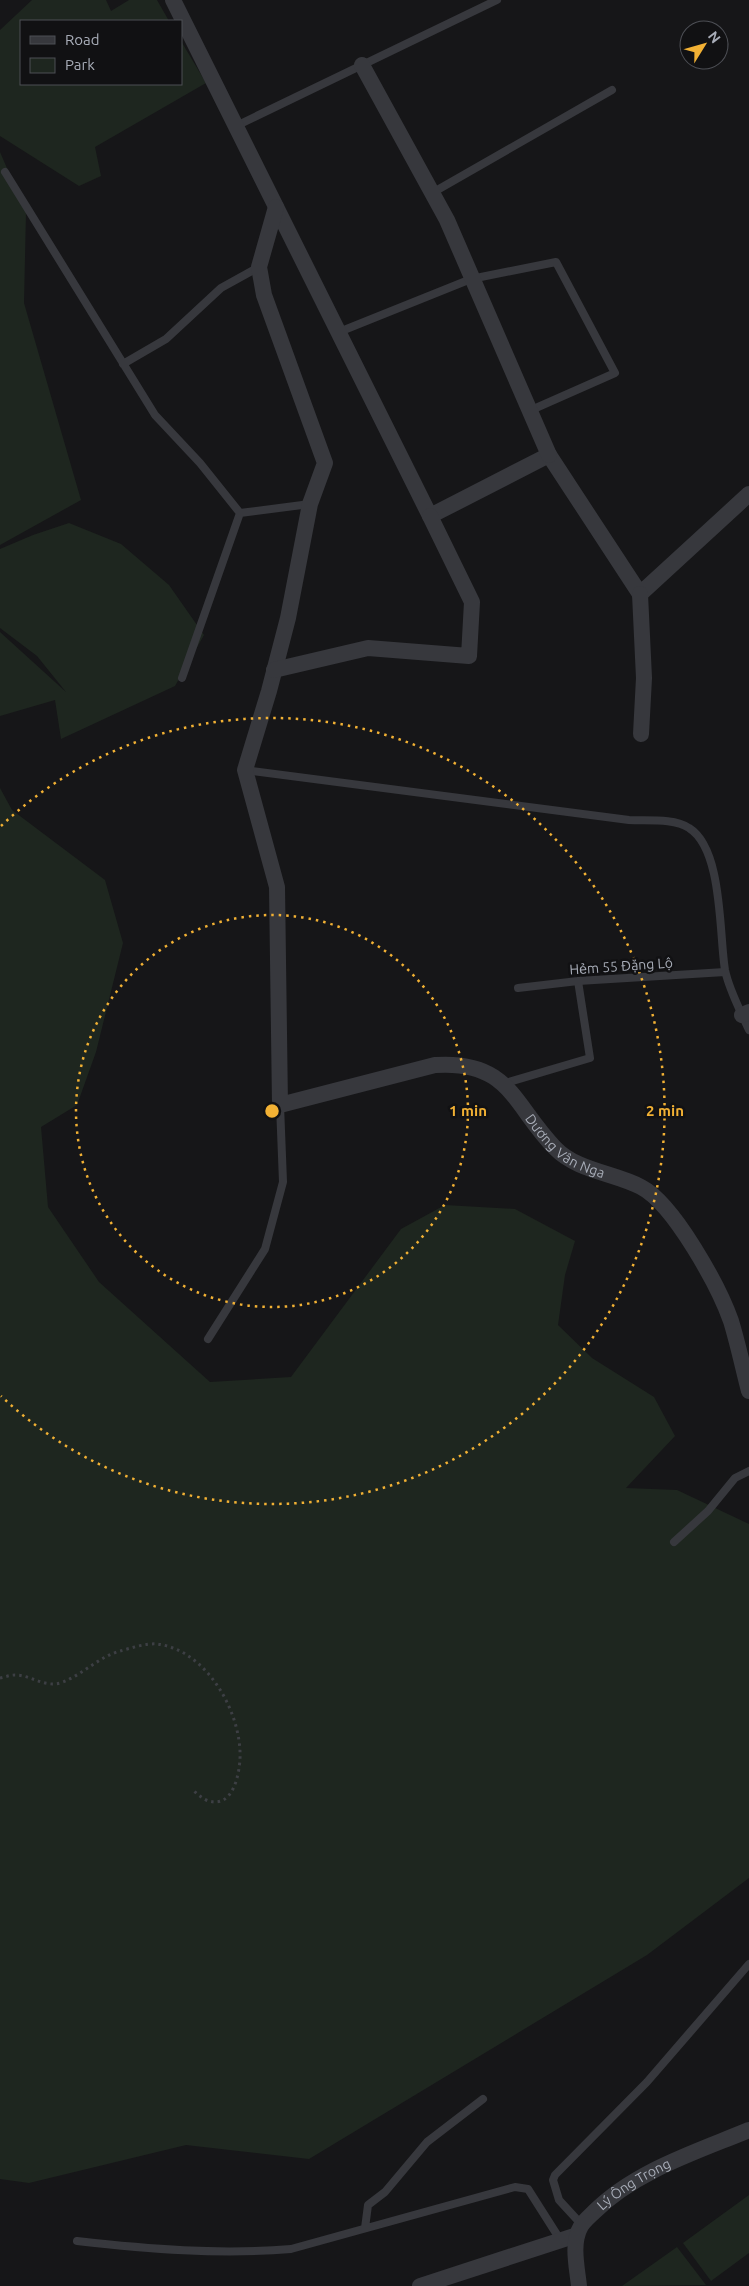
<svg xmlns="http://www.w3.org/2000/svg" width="749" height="2286" viewBox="0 0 749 2286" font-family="Ubuntu,sans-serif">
<rect width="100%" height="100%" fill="#161618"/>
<path fill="#1e261f" d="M32,0h74l5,11 18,-11h28l12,21h-148v63h160v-43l25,42 -111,64 6,29 -22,10 -79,-50v-106z
M0,152l26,60 -2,91 57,197 -81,45z
M69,523l52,21 48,41 35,50 -29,51 -114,53 -6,-39 -55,16v-84l66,60 -29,-36 -37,-28v-79l33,-14z
M0,788l12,22 93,70 18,63 -27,109 -19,53 -36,22 7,80 51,75 111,100 81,-5 110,-148 44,-24 70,4 60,32 -10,34 -7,50 34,33 62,39 21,39 -49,52 51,2 72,34v354l-102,77 -338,204 -123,-14 -157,38 -29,-4z
M749,2195v58l-38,28 -28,-38z
M677,2247l29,38 -84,1z"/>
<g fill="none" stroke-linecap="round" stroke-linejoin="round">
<path stroke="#3d3f44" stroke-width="3" stroke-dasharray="2.5 4" stroke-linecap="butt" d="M0,1678c5,-1 10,-3 15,-3 17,0 30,14 48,7 20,-8 36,-25 57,-31 11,-3 26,-8 37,-7 50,6 85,69 83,115 -1,16 -7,49 -31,42 -5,-1 -12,-7 -16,-11"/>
<path stroke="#37383d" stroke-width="8" d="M236,126l261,-126
M5,172l150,243 45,48 40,50 -58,165
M432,193l180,-103
M339,332l132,-53 85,-17 59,111 -86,38
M123,364l43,-25 55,-51 38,-21
M240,513l70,-9
M245,770l384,50c18,1 45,-2 60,8 34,21 30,106 36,142 4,20 16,42 24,60
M518,988l60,-7 147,-9
M502,1084l88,-26 -12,-77
M208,1339l57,-90 18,-67 -3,-77
M674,1542l34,-31 27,-33 14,-7
M582,2225l-23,-25 -6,-20 2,-5 92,-93 102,-118
M365,2228l3,-23 17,-13 42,-50 56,-43
M77,2241c71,8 142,14 214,8l224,-62 13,2 33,52"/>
<g stroke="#37383d" stroke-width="16">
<path d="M173,0l257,516 119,-61 91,139 109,-100"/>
<path d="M362,65l85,155 102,235"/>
<path id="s1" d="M276,207l-17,60 5,28 61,168 -15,41 -22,114 -19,73 -24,79 32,117 3,218 155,-40c75,-5 78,40 120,83 22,23 60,25 86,39 33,17 78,100 90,134 7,23 12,47 18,70"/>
<path d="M640,594l4,84 -3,56"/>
<path d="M274,670l94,-22 101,8 3,-54 -42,-86"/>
<path d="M742,1015l7,-3"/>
<path d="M420,2286l157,-51"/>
<path id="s2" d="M579,2286c-2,-19 -8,-43 2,-60 3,-5 9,-10 13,-14 41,-41 102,-60 155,-82"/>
</g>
</g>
<g fill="none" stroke="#f2b134" stroke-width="2.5" stroke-dasharray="2.5 5">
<circle cx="272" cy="1111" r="196"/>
<path d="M1 826A393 393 0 1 1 1 1396"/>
</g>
<g text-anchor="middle" stroke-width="5" stroke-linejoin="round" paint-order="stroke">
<g font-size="14" fill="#a8adb8" stroke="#111113">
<text transform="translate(621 966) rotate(-4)" y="5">Hẻm 55 Đặng Lộ</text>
<text dy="5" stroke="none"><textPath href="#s1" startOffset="1249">Dương Vân Nga</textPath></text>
<text dy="5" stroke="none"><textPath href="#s2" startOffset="129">Lý Ông Trọng</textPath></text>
</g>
</g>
<circle cx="272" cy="1111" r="8" fill="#f2b134" stroke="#111113" stroke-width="2.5"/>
<g font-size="15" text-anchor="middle" font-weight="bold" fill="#f2b134" stroke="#111113" stroke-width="5" stroke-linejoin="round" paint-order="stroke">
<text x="468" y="1116">1 min</text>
<text x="665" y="1116">2 min</text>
</g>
<rect x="20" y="20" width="162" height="65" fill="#111113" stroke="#4d4f55"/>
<rect x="30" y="36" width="25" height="8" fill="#37383d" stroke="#4d4f55"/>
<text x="65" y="45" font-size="15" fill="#a8adb8">Road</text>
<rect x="30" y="58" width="25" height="15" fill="#1e261f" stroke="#4d4f55"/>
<text x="65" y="70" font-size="15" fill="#a8adb8">Park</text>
<g transform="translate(704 45) rotate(53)"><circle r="24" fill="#111113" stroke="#4d4f55"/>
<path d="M0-4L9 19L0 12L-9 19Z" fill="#f2b134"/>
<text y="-8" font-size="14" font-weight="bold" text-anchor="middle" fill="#a8adb8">N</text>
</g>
</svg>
